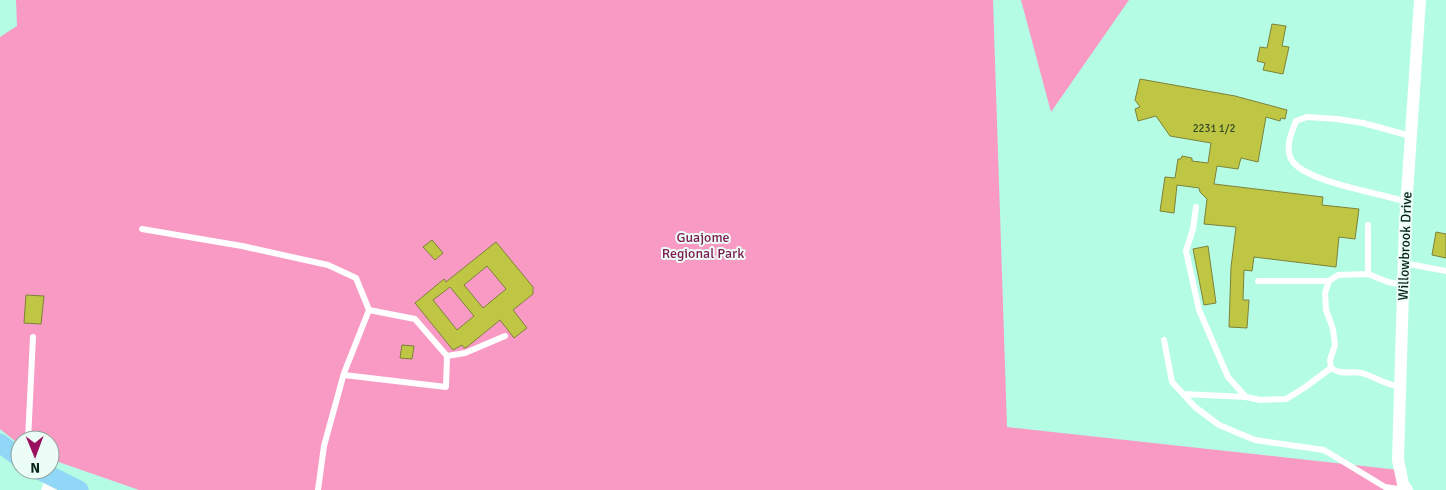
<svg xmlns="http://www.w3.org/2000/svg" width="1446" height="490" viewBox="0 0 1446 490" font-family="Signika,sans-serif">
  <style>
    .green { fill: #f89ac3 }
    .building { fill: #bfc644; stroke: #7d8239; fill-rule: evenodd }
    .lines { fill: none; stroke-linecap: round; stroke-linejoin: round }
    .service { stroke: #fff; stroke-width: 6 }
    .minor { stroke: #fff; stroke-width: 12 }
    .tertiary { stroke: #fff; stroke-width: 15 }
    .primary { stroke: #91d7f8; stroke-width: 19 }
    .labels { text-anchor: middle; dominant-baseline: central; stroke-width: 4; stroke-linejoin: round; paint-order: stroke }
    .number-label { font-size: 11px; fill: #334a24 }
    .park-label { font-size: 14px; fill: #7e1a51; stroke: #ecfcf6 }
    .street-label { font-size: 14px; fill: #04211a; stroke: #ecfcf6 }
  </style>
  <rect width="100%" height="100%" fill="#b5fce5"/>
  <path class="green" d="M 16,0 L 993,0 L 1007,427 L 1399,470 L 1406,490 L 139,490 L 50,459 L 50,440 L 20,440 L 20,445 L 0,429 L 0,37 L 17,26 Z
    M 1021,0 L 1129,0 L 1051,112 Z"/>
  <path class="building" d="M 1272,24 L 1286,26 L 1282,46 L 1289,47 L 1283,74 L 1263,70 L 1265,63 L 1257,61 L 1260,47 L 1267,48 Z
    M 1140,79 L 1235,96 L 1287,110 L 1285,119 L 1281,118 L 1280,121 L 1266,117 L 1258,162 L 1241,158 L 1238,169 L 1217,166 L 1214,184 L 1323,197 L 1322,205 L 1359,209 L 1355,239 L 1339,237 L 1336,267 L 1254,257 L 1252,271 L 1244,270 L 1243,300 L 1249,300 L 1247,328 L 1229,327 L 1231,267 L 1236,227 L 1204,224 L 1207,199 L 1200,192 L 1199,188 L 1177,185 L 1174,213 L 1160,211 L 1165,177 L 1175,178 L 1178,159 L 1181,159 L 1182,156 L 1192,158 L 1192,161 L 1208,163 L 1211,143 L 1170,136 L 1156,116 L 1138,121 L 1135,109 L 1140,107 L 1135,100 Z
    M 1436,232 L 1446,234 L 1446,258 L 1432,255 Z
    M 432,240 L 443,253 L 435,260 L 423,247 Z
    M 496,242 L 533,287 L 533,294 L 513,310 L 527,328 L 514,338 L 500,320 L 467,347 L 464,348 L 462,345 L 453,350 L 415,303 L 444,279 L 446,282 ZM 487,266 L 506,289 L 483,308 L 464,285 ZM 450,287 L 474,316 L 457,330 L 433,300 Z
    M 1208,246 L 1216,303 L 1204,305 L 1193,249 Z
    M 26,295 L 44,296 L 41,324 L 24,323 Z
    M 402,345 L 414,346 L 412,359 L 400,358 Z"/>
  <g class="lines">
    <path class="service" d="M 1407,202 C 1380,193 1310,183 1293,162 C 1284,150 1291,133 1296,121 L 1307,117 L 1337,119 L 1363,123 L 1411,136
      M 1196,207 L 1193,229 L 1186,251 L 1199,310 L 1228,377 L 1246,397 L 1260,400 L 1286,399 L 1304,388 L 1331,368
      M 142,229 L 242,246 L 328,265 L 356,278 L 369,310 L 344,373 L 324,446 L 318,490
      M 1404,263 L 1446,271
      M 1368,274 L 1368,225
      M 1258,281 L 1329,281
      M 1164,340 L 1172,382 L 1195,407 L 1219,425 L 1255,440 L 1324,450 L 1385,487 L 1405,490
      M 447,356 L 465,353 L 505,336
      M 344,375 L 446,387 L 447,356 L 415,319 L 369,310
      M 1400,387 C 1387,385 1375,377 1362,373 C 1352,371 1340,375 1331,368 L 1330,360 L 1335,345 L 1333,329 L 1326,310 L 1325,293 L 1329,281 L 1338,275 L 1368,274 L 1388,282 L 1403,285
      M 1183,394 L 1246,397
      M 28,440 L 33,337"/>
    <path class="minor" d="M 1407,490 L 1403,484 L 1398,460 L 1405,224 L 1420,0"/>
    <path class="tertiary" d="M 49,490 L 53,478"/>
    <path class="primary" d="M 0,443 L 20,458
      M 39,470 L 79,490"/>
  </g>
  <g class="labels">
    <g class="number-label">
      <text x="1214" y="128">2231 1/2</text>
    </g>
    <g class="park-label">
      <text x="703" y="237">Guajome<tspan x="703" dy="16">Regional Park</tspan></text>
    </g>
    <g class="street-label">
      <text transform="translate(1405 246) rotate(-88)">Willowbrook Drive</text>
    </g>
  </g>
  <g transform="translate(35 455) rotate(179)"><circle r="24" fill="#ecfcf6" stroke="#8fa49e"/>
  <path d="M0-4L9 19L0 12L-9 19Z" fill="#9a1061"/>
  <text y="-8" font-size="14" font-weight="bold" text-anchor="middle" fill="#04211a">N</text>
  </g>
</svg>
